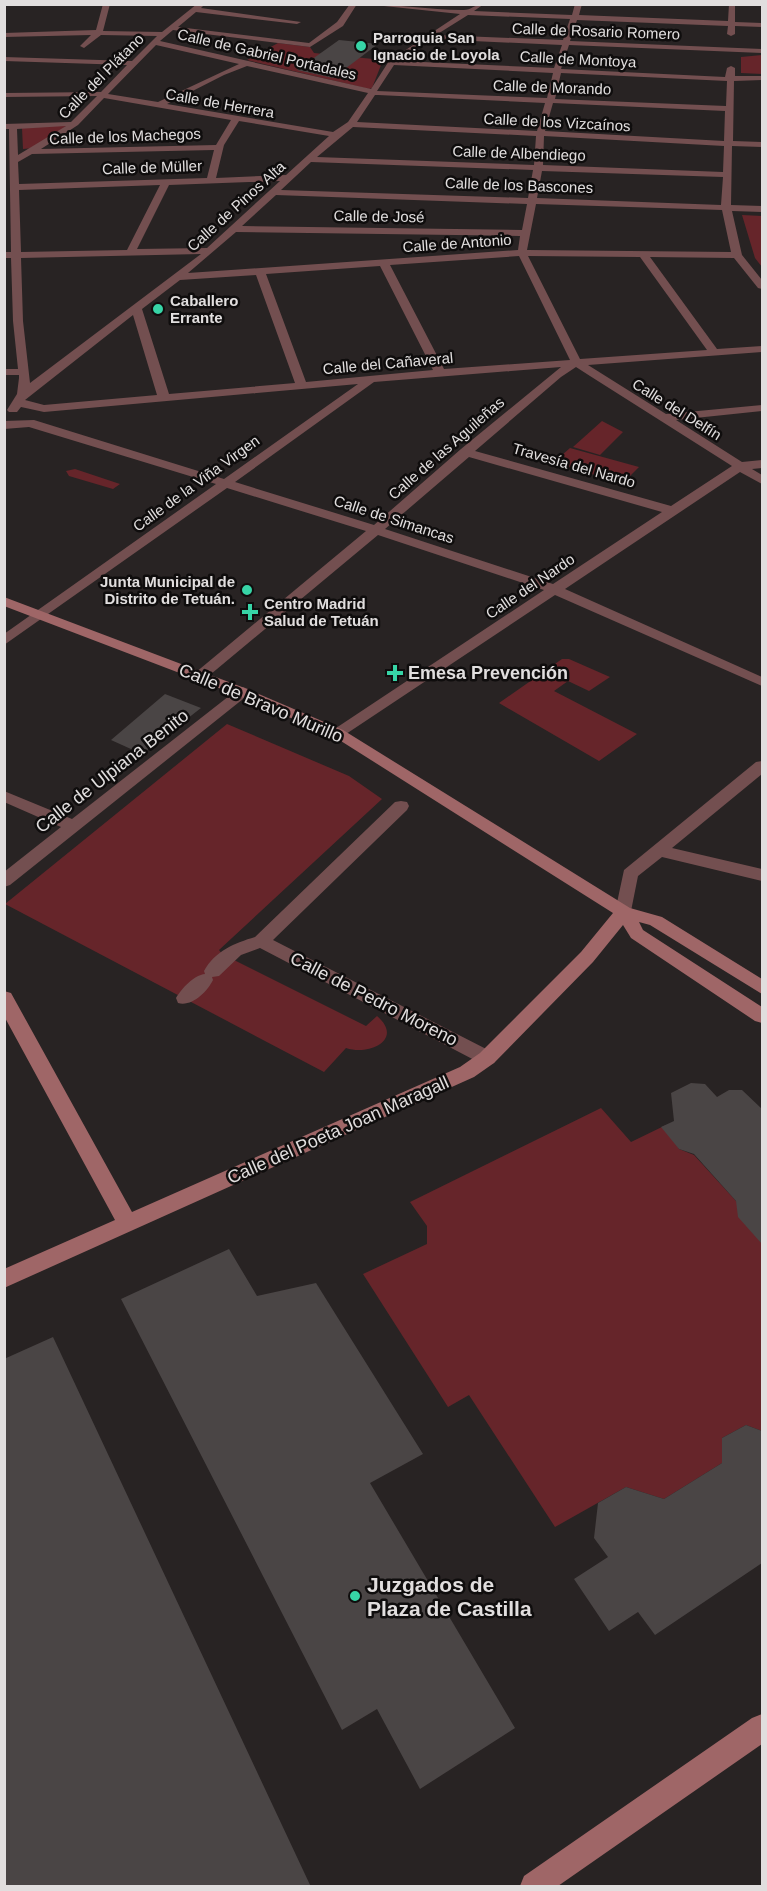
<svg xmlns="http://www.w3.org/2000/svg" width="767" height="1891" viewBox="0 0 767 1891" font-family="Arial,sans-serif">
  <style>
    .green { fill: #66252a }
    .building { fill: #4a4545 }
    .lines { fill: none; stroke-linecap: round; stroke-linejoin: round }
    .street { fill: #734f50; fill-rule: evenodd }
    .secondary { fill: #9f6667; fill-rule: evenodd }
    .poi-dot { fill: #37d4a6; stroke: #0f0d0d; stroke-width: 2 }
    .labels { text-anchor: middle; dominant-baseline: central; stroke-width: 5; stroke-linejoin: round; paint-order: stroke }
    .far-street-label { font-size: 15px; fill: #e1dede; stroke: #0f0d0d }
    .far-poi-label { font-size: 15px; font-weight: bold; fill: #e1dede; stroke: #0f0d0d; text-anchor: start }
    .poi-label { font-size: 18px; font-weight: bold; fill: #e1dede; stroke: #0f0d0d; text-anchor: start }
    .street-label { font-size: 18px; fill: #e1dede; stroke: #0f0d0d }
    .near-poi-label { font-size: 21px; font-weight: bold; fill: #e1dede; stroke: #0f0d0d; text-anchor: start }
  </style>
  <rect width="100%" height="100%" fill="#282323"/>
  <path class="green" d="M 278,43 L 310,47 L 314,53 L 383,60 L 372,88 L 369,89 L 247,60 Z
    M 762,55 L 762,74 L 741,73 L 741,57 Z
    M 68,125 L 34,148 L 23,149 L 22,128 Z
    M 742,215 L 762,216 L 762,267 L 755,258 Z
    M 602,421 L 623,432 L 600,455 L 573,447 Z
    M 570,448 L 639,467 L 623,483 L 553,463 Z
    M 75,469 L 120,484 L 113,489 L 69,476 L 66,471 Z
    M 562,659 L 569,659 L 610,677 L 589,691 L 568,681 L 554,691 L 637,734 L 599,761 L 499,703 Z
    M 227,724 L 349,776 L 382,799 L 219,950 L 222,954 L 366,1026 L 377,1016 C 404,1039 370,1056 346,1048 L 324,1072 L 5,904 Z
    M 601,1108 L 631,1142 L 666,1125 L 679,1149 L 694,1155 L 736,1201 L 753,1233 L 762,1237 L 762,1431 L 746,1425 L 722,1438 L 722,1463 L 664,1499 L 626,1487 L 555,1527 L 469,1395 L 448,1407 L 363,1274 L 427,1244 L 427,1226 L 410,1202 Z"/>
  <path class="building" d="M 339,40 L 378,44 L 333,78 L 297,70 Z
    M 165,694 L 201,708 L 142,754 L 111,740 Z
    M 691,1083 L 705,1084 L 717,1097 L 729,1090 L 742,1090 L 762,1109 L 762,1244 L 738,1217 L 736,1201 L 694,1154 L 679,1149 L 661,1127 L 674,1121 L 671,1093 Z
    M 229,1249 L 257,1296 L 316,1283 L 423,1454 L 370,1483 L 515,1728 L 420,1789 L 377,1709 L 342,1730 L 121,1299 Z
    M 53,1337 L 311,1887 L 4,1887 L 4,1359 Z
    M 746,1425 L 762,1431 L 762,1563 L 655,1635 L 638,1612 L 609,1631 L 574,1579 L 608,1557 L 594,1538 L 598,1503 L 626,1487 L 664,1499 L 722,1463 L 722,1438 Z"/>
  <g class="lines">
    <path class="street" d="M 103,4 L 110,4 L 103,31 L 162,32 L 197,4 L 205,4 L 201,8 L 301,22 L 297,24 L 196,12 L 178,27 L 309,43 L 337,22 L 350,4 L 357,4 L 343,26 L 310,47 L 173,30 L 160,41 L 371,89 L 389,61 L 460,14 L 365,4 C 397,4 429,10 462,10 C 470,11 475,4 484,4 L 474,11 L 572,15 L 575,4 L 582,4 L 579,15 L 728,21 L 729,4 L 735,4 L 735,22 L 762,23 L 762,27 L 735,26 L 735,34 L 731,36 L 727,34 L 728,26 L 577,20 L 570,41 L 762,49 L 762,53 L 569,45 L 561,69 L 725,77 L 727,68 L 731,66 L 735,68 L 735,76 L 762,76 L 762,80 L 734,81 L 733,141 L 762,142 L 762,147 L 732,146 L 731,205 L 762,206 L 762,212 L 732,211 L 742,255 L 762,280 L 762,289 L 758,288 L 734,258 L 650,257 L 717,349 L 762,346 L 762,352 L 588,365 L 666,414 L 762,405 L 762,411 L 676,420 L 742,462 L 762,460 L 762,468 L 752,469 L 762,475 L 762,484 L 740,472 L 565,589 L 762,677 L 762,686 L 555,595 L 343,736 L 333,736 L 330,733 L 333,730 L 544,590 L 378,535 L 205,679 L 195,679 L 193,676 L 195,673 L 366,531 L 227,488 L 4,645 L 4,634 L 216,484 L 29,427 L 4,429 L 4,421 L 34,420 L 224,479 L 358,384 L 44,412 L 21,407 L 17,412 L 9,412 L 7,410 L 17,394 L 19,378 L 19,375 L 4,375 L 4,369 L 18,369 L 13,321 L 11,258 L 4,258 L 4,252 L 11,252 L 9,129 L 4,129 L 4,124 L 71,122 L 97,96 L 4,97 L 4,93 L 101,92 L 127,65 L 4,61 L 4,57 L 132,61 L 157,36 L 101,35 L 84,48 L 80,46 L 91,35 L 4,37 L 4,33 L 96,30 ZM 468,15 L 570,19 L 563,40 L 436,35 ZM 430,39 L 562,45 L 554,68 L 400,61 ZM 156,45 L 239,64 L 158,102 L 108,94 ZM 394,65 L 553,73 L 547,98 L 377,91 ZM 247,66 L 368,93 L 348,122 L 333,132 L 167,104 L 224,75 ZM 561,73 L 727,81 L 726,106 L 555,99 ZM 375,95 L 378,95 L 545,103 L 537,131 L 357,122 ZM 104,98 L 231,120 L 216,145 L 41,149 L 78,125 ZM 553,103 L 725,111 L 724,141 L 545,131 ZM 239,121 L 329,136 L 286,175 L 216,178 L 224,145 ZM 66,126 L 18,155 L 17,129 ZM 353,127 L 536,136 L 534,165 L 317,157 ZM 544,136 L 724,146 L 723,172 L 543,165 ZM 214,150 L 207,178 L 19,184 L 18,162 L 32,154 ZM 311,162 L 533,170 L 528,198 L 281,190 ZM 542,171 L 723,177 L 721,205 L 537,198 ZM 280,181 L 207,248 L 137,249 L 169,185 ZM 160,185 L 127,250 L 21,252 L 19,190 ZM 276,195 L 527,204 L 522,230 L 242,226 ZM 536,204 L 722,210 L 731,252 L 527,250 ZM 236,232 L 520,236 L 518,250 L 188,273 ZM 201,254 L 30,383 L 23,321 L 21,258 ZM 519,256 L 570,360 L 444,369 L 390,265 ZM 528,256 L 640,257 L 707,350 L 580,359 ZM 380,266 L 433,370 L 306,382 L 266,274 ZM 256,275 L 295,383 L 169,394 L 142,309 L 180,280 ZM 133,315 L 157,395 L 44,405 L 25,400 ZM 561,367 L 461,449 L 374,525 L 235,482 L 374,382 ZM 576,367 L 590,376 L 732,466 L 671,506 L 475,451 L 561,377 ZM 469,457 L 662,512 L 553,584 L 385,529 Z
      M 243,687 L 248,689 L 251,692 L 248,695 L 10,885 L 4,887 L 4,872 L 61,827 L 4,802 L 4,791 L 72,819 L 238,689 Z
      M 762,761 L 762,774 L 672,848 L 762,869 L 762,881 L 662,857 L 638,876 L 630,916 L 618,916 L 615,912 L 624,870 L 756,762 Z
      M 401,801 L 407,802 L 409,806 L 407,810 L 273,940 L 494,1053 L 497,1058 L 494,1063 L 487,1065 L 480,1063 L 260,948 L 241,955 L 219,976 L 212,977 L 213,980 C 207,992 192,1007 178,1003 L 176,998 C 182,988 194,975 205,974 L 204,971 C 215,951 235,943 255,937 L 395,802 Z"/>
    <path class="secondary" d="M 4,597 L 242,687 L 343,730 L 630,908 L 662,917 L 762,979 L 762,994 L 650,925 L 639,922 L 643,930 L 762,1007 L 762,1023 L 755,1021 L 631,938 L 623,925 L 593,962 L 494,1063 L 474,1077 L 4,1288 L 4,1269 L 115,1220 L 4,1016 L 4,991 L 11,993 L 132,1212 L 460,1067 L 480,1053 L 581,952 L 613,913 L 333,736 L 232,693 L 4,606 Z
      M 762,1714 L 762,1744 L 558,1886 L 520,1886 L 524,1876 L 752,1718 Z"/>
  </g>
  <g class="poi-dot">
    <circle cx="361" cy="46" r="6"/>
    <circle cx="158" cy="309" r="6"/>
    <circle cx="247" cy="590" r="6"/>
    <path d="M247 603h6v6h6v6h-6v6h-6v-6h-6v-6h6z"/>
    <path d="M392 664h6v6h6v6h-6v6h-6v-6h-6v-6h6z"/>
    <circle cx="355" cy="1596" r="6"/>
  </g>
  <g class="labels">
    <g class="far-street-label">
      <text transform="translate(596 31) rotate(2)">Calle de Rosario Romero</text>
      <text transform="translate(267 54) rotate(13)">Calle de Gabriel Portadales</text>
      <text transform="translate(578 59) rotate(3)">Calle de Montoya</text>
      <text transform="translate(101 76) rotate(-45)">Calle del Plátano</text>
      <text transform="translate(552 87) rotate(2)">Calle de Morando</text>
      <text transform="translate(220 103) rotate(10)">Calle de Herrera</text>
      <text transform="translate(557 122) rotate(3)">Calle de los Vizcaínos</text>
      <text transform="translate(125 136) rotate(-2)">Calle de los Machegos</text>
      <text transform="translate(519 153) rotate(2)">Calle de Albendiego</text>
      <text transform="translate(152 167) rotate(-2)">Calle de Müller</text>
      <text transform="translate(519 185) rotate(2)">Calle de los Bascones</text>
      <text transform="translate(236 206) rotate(-42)">Calle de Pinos Alta</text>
      <text transform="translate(379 216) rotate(1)">Calle de José</text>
      <text transform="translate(457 243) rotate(-4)">Calle de Antonio</text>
      <text transform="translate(388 363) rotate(-5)">Calle del Cañaveral</text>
      <text transform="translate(677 409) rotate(32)">Calle del Delfín</text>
      <text transform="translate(446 448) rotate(-41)">Calle de las Aguileñas</text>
      <text transform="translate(574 465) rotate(16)">Travesía del Nardo</text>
      <text transform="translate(196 483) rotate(-36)">Calle de la Viña Virgen</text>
      <text transform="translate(394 519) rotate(18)">Calle de Simancas</text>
      <text transform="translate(530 586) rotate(-34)">Calle del Nardo</text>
    </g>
    <g class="far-poi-label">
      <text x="373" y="37">Parroquia San<tspan x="373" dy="17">Ignacio de Loyola</tspan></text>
      <text x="170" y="300">Caballero<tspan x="170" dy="17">Errante</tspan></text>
      <text x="235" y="581" text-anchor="end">Junta Municipal de<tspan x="235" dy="17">Distrito de Tetuán.</tspan></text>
      <text x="264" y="603">Centro Madrid<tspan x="264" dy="17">Salud de Tetuán</tspan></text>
    </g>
    <g class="poi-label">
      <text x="408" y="673">Emesa Prevención</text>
    </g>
    <g class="street-label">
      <text transform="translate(261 703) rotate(23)">Calle de Bravo Murillo</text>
      <text transform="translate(112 771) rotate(-38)">Calle de Ulpiana Benito</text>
      <text transform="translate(374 999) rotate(27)">Calle de Pedro Moreno</text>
      <text transform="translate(338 1130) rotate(-24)">Calle del Poeta Joan Maragall</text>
    </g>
    <g class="near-poi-label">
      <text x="367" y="1584">Juzgados de<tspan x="367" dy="24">Plaza de Castilla</tspan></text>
    </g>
  </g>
  <rect width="767" height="1891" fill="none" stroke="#e1dede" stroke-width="12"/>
</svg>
